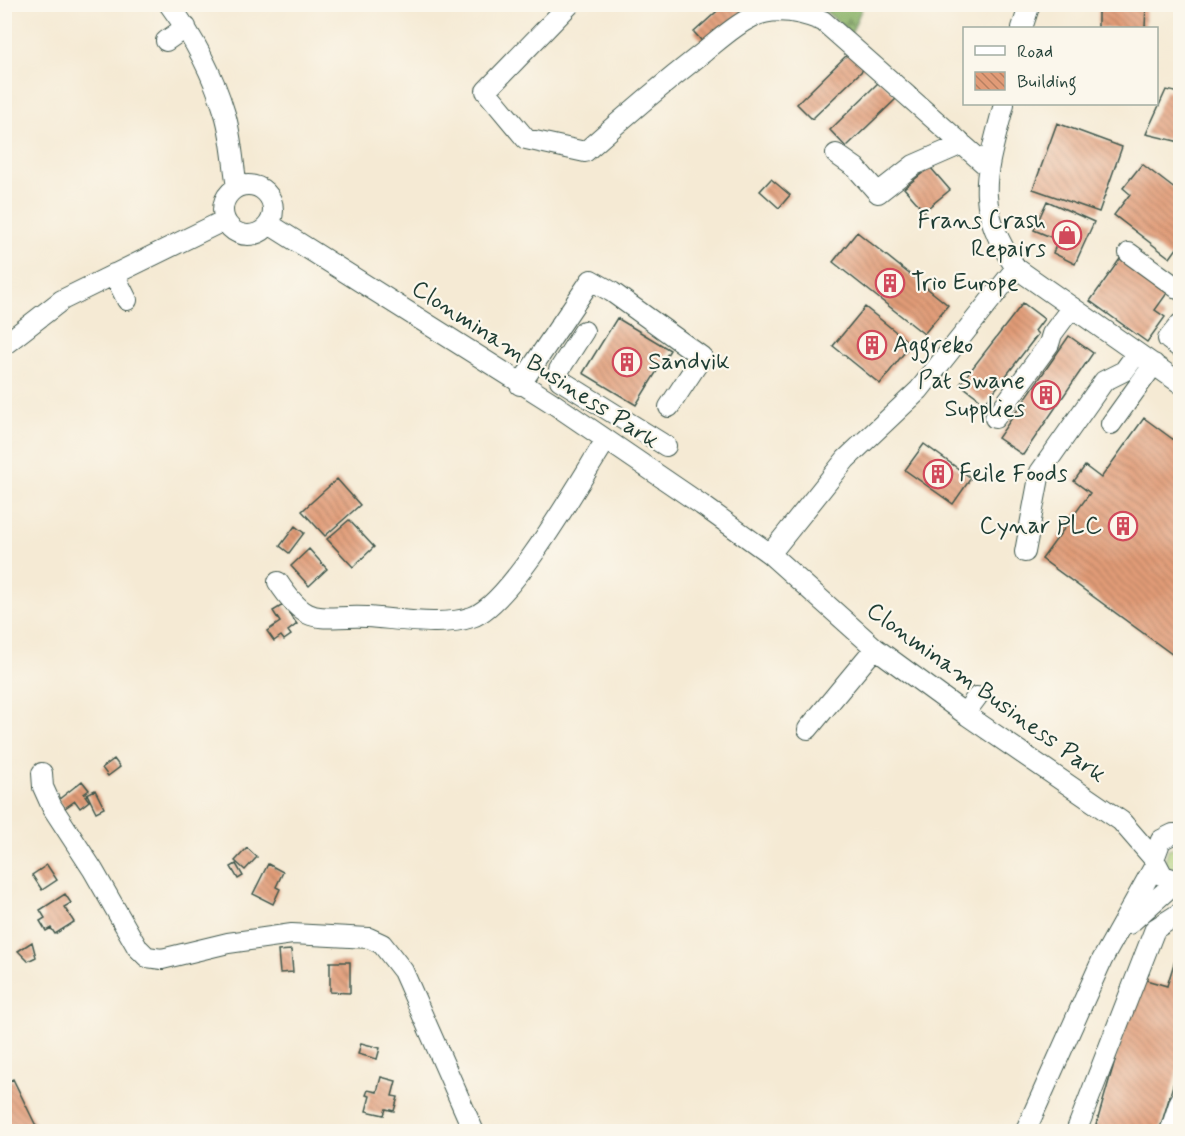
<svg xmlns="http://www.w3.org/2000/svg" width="1185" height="1136" viewBox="0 0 1185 1136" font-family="Mynerve,sans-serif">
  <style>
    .grass { fill: url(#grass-tufts); stroke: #668656; stroke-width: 1.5 }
    .forest { fill: url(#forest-firs); stroke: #54784e; stroke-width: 1.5 }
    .building { fill: url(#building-back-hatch) }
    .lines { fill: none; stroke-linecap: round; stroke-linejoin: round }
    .minor-casing { stroke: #3f574c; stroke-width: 22 }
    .minor { stroke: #fff; stroke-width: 20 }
    .labels { text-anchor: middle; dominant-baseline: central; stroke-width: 4.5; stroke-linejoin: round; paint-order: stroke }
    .poi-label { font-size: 24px; fill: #1f3d34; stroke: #fbf7ec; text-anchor: start }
    .street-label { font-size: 24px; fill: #1f3d34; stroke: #fbf7ec }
  </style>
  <defs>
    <pattern id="grass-tufts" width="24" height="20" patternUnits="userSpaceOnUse" patternTransform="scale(1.5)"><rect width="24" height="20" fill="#aecf77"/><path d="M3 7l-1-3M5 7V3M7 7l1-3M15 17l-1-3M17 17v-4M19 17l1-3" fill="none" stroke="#8da962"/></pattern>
    <pattern id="forest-firs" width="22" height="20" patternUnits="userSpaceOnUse" patternTransform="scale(1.5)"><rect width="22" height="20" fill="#8ab268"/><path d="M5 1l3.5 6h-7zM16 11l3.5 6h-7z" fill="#709256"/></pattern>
    <pattern id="building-back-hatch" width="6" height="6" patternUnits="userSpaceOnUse" patternTransform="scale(1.5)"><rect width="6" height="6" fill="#e19b77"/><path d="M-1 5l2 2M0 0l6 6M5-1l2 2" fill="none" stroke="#b68062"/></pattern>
  </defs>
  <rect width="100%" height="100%" fill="#fbf7ec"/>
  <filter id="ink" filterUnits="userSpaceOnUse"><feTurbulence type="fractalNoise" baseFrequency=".0167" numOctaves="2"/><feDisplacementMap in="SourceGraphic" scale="12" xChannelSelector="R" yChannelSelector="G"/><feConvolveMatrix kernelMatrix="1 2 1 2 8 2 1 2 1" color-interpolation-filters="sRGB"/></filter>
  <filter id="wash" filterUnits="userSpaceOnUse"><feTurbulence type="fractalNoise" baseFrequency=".008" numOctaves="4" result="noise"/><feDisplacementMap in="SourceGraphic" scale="24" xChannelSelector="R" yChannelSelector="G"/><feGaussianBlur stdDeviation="1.35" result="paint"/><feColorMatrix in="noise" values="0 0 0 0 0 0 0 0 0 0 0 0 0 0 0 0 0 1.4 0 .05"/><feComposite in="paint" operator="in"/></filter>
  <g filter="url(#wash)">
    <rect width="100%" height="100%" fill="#f5ead4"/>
    <path class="grass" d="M 1180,846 L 1180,872 L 1171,870 L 1165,861 L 1168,850 Z"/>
    <path class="forest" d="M 819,5 L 863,5 L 851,34 Z"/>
    <g id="blocks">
      <path class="building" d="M 725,4 L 739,4 L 745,12 L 706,46 L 694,32 Z
        M 1098,4 L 1146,4 L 1145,28 L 1098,28 Z
        M 851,51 L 866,67 L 812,119 L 797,104 Z
        M 880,81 L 897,98 L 846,147 L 830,130 Z
        M 1166,90 L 1180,93 L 1180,142 L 1146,134 Z
        M 1057,123 L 1122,147 L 1099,212 L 1033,189 Z
        M 1142,164 L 1180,193 L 1180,244 L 1170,258 L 1114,215 L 1130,194 L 1123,188 Z
        M 930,167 L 950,190 L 924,211 L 904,188 Z
        M 771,179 L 790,195 L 779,208 L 760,191 Z
        M 1047,201 L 1094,222 L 1075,264 L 1053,253 L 1058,240 L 1034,230 Z
        M 857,232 L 948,305 L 924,334 L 833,262 Z
        M 1122,256 L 1170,289 L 1155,310 L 1165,317 L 1147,342 L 1090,301 Z
        M 1023,303 L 1044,319 L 1035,331 L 1038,334 L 985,403 L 960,384 Z
        M 865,307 L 911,344 L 880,384 L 833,346 Z
        M 617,318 L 670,350 L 636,405 L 583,373 Z
        M 1069,336 L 1093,353 L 1023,455 L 998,438 Z
        M 1144,418 L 1178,443 L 1180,440 L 1180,660 L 1042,559 L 1090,493 L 1074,481 L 1085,466 L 1101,478 Z
        M 924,444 L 971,478 L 953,504 L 905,470 Z
        M 337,479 L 360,505 L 325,536 L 302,511 Z
        M 349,520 L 374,547 L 353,567 L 327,539 Z
        M 295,526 L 304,533 L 289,553 L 280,546 Z
        M 309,549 L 327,569 L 309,586 L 291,566 Z
        M 283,605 L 297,624 L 288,631 L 291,635 L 284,640 L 281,636 L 274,641 L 267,631 L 280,622 L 273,611 Z
        M 114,759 L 120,767 L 108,776 L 102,768 Z
        M 82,781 L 89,790 L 84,794 L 89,801 L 80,808 L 75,801 L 65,808 L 58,800 Z
        M 95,790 L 104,808 L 96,812 L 87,794 Z
        M 247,848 L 257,857 L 245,870 L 235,861 Z
        M 236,864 L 243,876 L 238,879 L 231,867 Z
        M 268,864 L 283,872 L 276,887 L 280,889 L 273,904 L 253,894 Z
        M 47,865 L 57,880 L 42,890 L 32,875 Z
        M 65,894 L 71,903 L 64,907 L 74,922 L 55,934 L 51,928 L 46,931 L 40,921 L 45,918 L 40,910 Z
        M 32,942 L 36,957 L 28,961 L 18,951 Z
        M 1180,944 L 1180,1062 L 1159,1132 L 1094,1132 L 1139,978 L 1167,986 Z
        M 291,950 L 293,972 L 280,973 L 278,951 Z
        M 330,962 L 350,962 L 350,993 L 330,992 Z
        M 361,1043 L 380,1048 L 377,1059 L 358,1054 Z
        M 381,1077 L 396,1081 L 392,1096 L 398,1097 L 394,1111 L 386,1109 L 384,1115 L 366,1111 L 370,1096 L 366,1095 L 368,1090 L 377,1092 Z
        M 13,1079 L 39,1132 L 4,1132 L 4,1084 Z"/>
    </g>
  </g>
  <g filter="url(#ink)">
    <use href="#blocks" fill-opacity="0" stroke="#3f574c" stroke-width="1.5"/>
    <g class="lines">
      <g class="minor-casing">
        <path id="minor" d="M 169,4 C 194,38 213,74 225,114 C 232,137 233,163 237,187
          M 570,4 L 486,91 L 526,139 L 585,152 C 624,117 663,84 704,52 C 719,40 735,25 752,17 C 775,6 801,12 823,21 L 988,167
          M 1022,28 L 1030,4
          M 166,41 L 186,27
          M 1004,104 C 986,175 972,203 1016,268 L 1180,383
          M 836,154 L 856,168 L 878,193 L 914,165 L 962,144
          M223 210a25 25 0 1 1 50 0a25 25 0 1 1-50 0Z
          M 269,224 L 551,402 L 702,505 L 770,554 L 875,648 L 968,716 L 1121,821 L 1154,859
          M 1129,253 L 1180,290
          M 114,274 L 127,300
          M 1180,324 L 1168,339 L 1180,348
          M 584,331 L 559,370 L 560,380 L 666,446
          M 4,345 L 62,300 L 225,220
          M 520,385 L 591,280 L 612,292 L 702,357 L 669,407
          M 995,418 L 1049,344 L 1052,334 L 1072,307
          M 1111,424 L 1154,364
          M 1025,552 L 1040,472 L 1104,381 L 1124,371 L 1137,353
          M 770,554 L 846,459 L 919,390 L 1016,268
          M 278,582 C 309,629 317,615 367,617 C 398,619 444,627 472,617 C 511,604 581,479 606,440
          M 965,713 L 977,697
          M 808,729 L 875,648
          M 42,773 L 43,787 L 52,807 L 93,870 L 137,947 L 147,957 L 162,959 L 228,943 L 292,934 L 369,938 L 382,944 L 403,971 L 474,1132
          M 1180,834 L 1173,834 L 1161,840 L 1154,859 L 1163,876 L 1180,881
          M 1129,924 L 1177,881
          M 1025,1132 L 1102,960 L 1155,865
          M 1076,1132 L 1155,929 L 1180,913
          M 1170,1132 L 1180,1101"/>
      </g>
      <use href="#minor" class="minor"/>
    </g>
  </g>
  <defs>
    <g id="shop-ring" transform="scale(1.5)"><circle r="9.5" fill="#fbf7ec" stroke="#d1495b" stroke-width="1.5"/><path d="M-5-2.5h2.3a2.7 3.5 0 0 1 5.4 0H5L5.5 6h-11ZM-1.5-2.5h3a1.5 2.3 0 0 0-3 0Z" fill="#d1495b"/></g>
    <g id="building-ring" transform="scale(1.5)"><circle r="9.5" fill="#fbf7ec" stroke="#d1495b" stroke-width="1.5"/><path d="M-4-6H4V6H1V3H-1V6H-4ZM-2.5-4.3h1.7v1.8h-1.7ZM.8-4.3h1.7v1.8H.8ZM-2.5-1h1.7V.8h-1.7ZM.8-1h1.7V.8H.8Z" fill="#d1495b"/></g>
  </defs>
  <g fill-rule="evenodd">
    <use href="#shop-ring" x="1067" y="235"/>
    <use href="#building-ring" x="890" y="283"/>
    <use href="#building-ring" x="872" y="345"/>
    <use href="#building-ring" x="627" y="362"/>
    <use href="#building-ring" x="1046" y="395"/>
    <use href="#building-ring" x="938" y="474"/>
    <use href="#building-ring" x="1123" y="526"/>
  </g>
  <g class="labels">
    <g class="poi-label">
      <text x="1046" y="221" text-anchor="end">Frans Crash<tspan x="1046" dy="28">Repairs</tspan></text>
      <text x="911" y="283">Trio Europe</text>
      <text x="893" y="345">Aggreko</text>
      <text x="648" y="362">Sandvik</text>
      <text x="1025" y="381" text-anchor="end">Pat Swane<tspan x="1025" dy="28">Supplies</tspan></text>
      <text x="959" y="474">Feile Foods</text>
      <text x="1102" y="526" text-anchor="end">Cynar PLC</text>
    </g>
    <g class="street-label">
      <text transform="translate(535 365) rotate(33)">Clonminam Business Park</text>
      <text transform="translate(986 693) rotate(36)">Clonminam Business Park</text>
    </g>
  </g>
  <rect width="1185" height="1136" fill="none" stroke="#fbf7ec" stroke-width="24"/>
  <rect x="963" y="27" width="195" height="78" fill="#fbf7ec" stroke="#a3ada2" stroke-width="1.5"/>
  <rect x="975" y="46" width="30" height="9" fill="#ffffff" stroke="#a3ada2" stroke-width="1.5"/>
  <text x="1017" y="57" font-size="18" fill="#1f3d34">Road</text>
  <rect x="975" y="72" width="30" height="18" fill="url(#building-back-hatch)" stroke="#a3ada2" stroke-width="1.5"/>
  <text x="1017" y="87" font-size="18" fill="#1f3d34">Building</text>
</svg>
